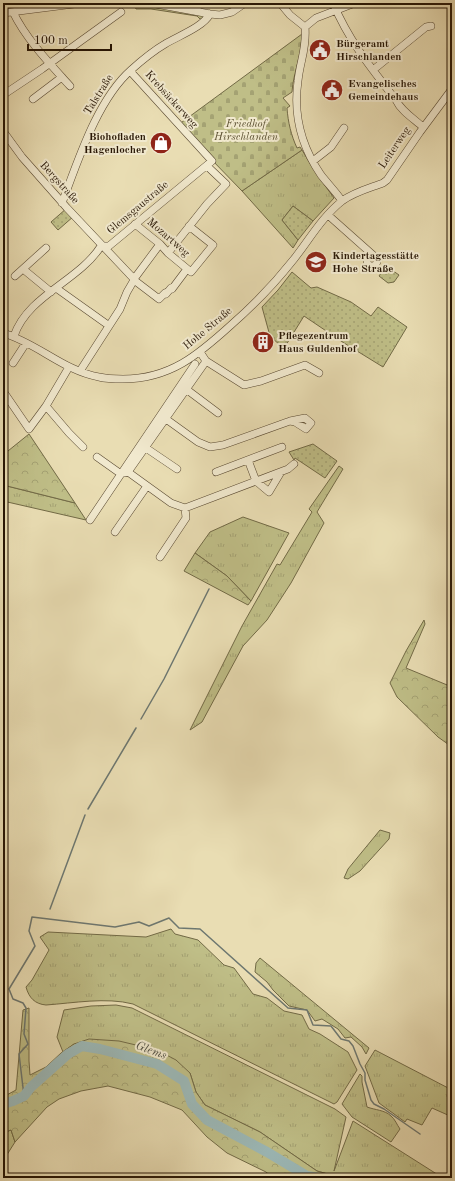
<svg xmlns="http://www.w3.org/2000/svg" width="455" height="1181" viewBox="0 0 455 1181" font-family="'Old Standard TT',serif">
  <style>
    .grass { fill: url(#grass-tufts); stroke: #726a46 }
    .forest { fill: url(#forest-crowns); stroke: #726a46 }
    .cemetery { fill: url(#cemetery-stones); stroke: #726a46 }
    .park { fill: url(#park-dots); stroke: #726a46 }
    .lines { fill: none; stroke-linecap: round; stroke-linejoin: round }
    .stream { stroke: #6d7770; stroke-width: 1.5 }
    .river { stroke: #9cb9b8; stroke-width: 10 }
    .minor-casing { stroke: #574730; stroke-width: 8 }
    .minor { stroke: #f1e9ce; stroke-width: 7 }
    .labels { text-anchor: middle; dominant-baseline: central; stroke-width: 4; stroke-linejoin: round; paint-order: stroke }
    .poi-label { font-size: 11px; font-weight: bold; fill: #261504; stroke: #f1e9ce; text-anchor: start }
    .street-label { font-size: 11px; fill: #261504; stroke: #f1e9ce }
    .park-label { font-size: 11px; font-style: italic; fill: #5c5032; stroke: #f1e9ce }
    .water-label { font-size: 12px; font-style: italic; fill: #4f4e43; stroke: #f1e9ce }
  </style>
  <defs>
    <pattern id="grass-tufts" width="24" height="20" patternUnits="userSpaceOnUse"><rect width="24" height="20" fill="#bfbe87"/><path d="M3 7l-1-3M5 7V3M7 7l1-3M15 17l-1-3M17 17v-4M19 17l1-3" fill="none" stroke="#a4a273"/></pattern>
    <pattern id="forest-crowns" width="20" height="18" patternUnits="userSpaceOnUse"><rect width="20" height="18" fill="#bfbe87"/><path d="M2 6a3 3 0 1 1 6 0M12 15a3 3 0 1 1 6 0" fill="none" stroke="#a4a273"/></pattern>
    <pattern id="cemetery-stones" width="16" height="16" patternUnits="userSpaceOnUse"><rect width="16" height="16" fill="#bfbe87"/><path d="M2 7V4a2 2 0 0 1 4 0v3zM10 15v-3a2 2 0 0 1 4 0v3z" fill="#a4a273"/></pattern>
    <pattern id="park-dots" width="8" height="8" patternUnits="userSpaceOnUse"><rect width="8" height="8" fill="#bfbe87"/><path d="M2 2h.1M6 6h.1" fill="none" stroke="#a4a273" stroke-width="1.8" stroke-linecap="round"/></pattern>
  </defs>
  <rect width="100%" height="100%" fill="#e9ddb3"/>
  <filter id="stains"><feTurbulence type="fractalNoise" baseFrequency=".005" numOctaves="4"/><feColorMatrix values="0 0 0 0 .2 0 0 0 0 .09 0 0 0 0 .02 0 0 0 .5 -.17"/></filter>
  <radialGradient id="worn" r=".72"><stop offset=".6" stop-color="#630" stop-opacity="0"/><stop offset="1" stop-color="#630" stop-opacity=".3"/></radialGradient>
  <path class="grass" d="M 128,4 L 152,6 L 204,15 L 204,19 L 200,19 L 197,16 L 151,9 L 136,9 L 135,7 L 121,5 Z
    M 302,150 L 316,173 L 334,198 L 313,221 L 293,206 L 282,220 L 298,240 L 293,248 L 242,191 Z
    M 339,466 L 343,469 L 317,512 L 324,523 L 291,583 L 267,620 L 243,646 L 202,722 L 190,730 L 242,626 L 277,564 L 280,565 L 312,512 L 309,509 Z
    M 3,485 L 75,503 L 86,520 L 3,501 Z
    M 243,517 L 289,533 L 251,601 L 227,576 L 195,553 L 210,532 Z
    M 380,830 L 390,833 L 389,839 L 360,871 L 348,879 L 344,878 L 348,869 Z
    M 171,929 L 175,934 L 198,940 L 224,965 L 234,968 L 253,994 L 267,998 L 284,1011 L 302,1015 L 309,1029 L 320,1034 L 348,1052 L 357,1070 L 337,1102 L 334,1104 L 133,1004 C 106,997 74,1003 46,1005 C 35,1004 29,998 26,987 L 32,980 L 49,950 L 40,937 L 48,932 L 146,937 Z
    M 260,958 L 369,1048 L 366,1054 L 362,1047 L 351,1037 L 345,1038 L 338,1029 L 322,1019 L 315,1021 L 307,1010 L 289,1006 L 273,990 L 267,982 L 255,972 L 256,963 Z
    M 116,1005 L 132,1008 L 335,1109 L 346,1117 L 334,1171 L 353,1121 L 443,1178 L 342,1178 L 317,1171 L 260,1132 L 205,1105 L 196,1092 L 190,1073 L 74,1044 L 63,1052 L 57,1037 L 64,1010 L 91,1006 Z
    M 375,1050 L 452,1090 L 452,1112 L 450,1116 L 432,1108 L 422,1125 L 407,1119 L 405,1122 L 379,1103 L 365,1066 Z
    M 360,1074 L 362,1076 L 362,1082 L 367,1107 C 375,1110 385,1110 391,1116 C 395,1119 397,1125 400,1129 L 391,1142 L 352,1117 L 342,1104 Z
    M 11,1130 L 15,1142 L 3,1161 L 3,1133 Z"/>
  <path class="forest" d="M 29,434 L 75,503 L 3,485 L 3,455 Z
    M 195,553 L 227,576 L 251,601 L 248,605 L 184,571 Z
    M 424,620 L 425,624 L 406,668 L 452,687 L 452,747 L 438,737 L 397,697 L 390,683 L 406,651 Z
    M 29,1008 L 29,1061 L 30,1075 L 46,1067 L 61,1053 L 74,1044 L 89,1039 L 119,1041 L 157,1050 L 176,1060 L 190,1073 L 196,1092 L 205,1105 L 260,1132 L 317,1171 L 342,1178 L 273,1178 L 266,1172 L 227,1153 L 207,1137 L 182,1110 L 150,1097 L 108,1086 L 81,1091 L 59,1099 L 47,1107 L 15,1142 L 11,1130 L 3,1133 L 3,1097 L 16,1090 L 23,1010 Z"/>
  <path class="cemetery" d="M 302,34 C 303,54 293,72 292,92 L 283,98 L 290,106 L 287,108 C 288,122 291,135 297,148 L 300,147 L 302,150 L 242,191 L 178,125 Z"/>
  <path class="park" d="M 293,206 L 313,221 L 298,240 L 282,220 Z
    M 67,208 L 74,216 L 58,230 L 51,222 Z
    M 386,266 L 399,275 L 394,282 L 388,283 L 379,276 Z
    M 292,272 L 311,288 L 317,287 L 351,302 L 371,316 L 378,307 L 407,327 L 383,367 L 344,343 L 304,316 L 286,345 L 282,347 L 270,336 L 262,307 L 278,290 Z
    M 313,444 L 337,461 L 325,478 L 295,458 L 294,460 L 289,452 Z"/>
  <g class="lines">
    <path class="stream" d="M 141,719 L 164,679 L 209,589
      M 88,809 L 136,728
      M 50,909 L 85,815
      M 24,1096 L 19,1054 L 28,1044 L 24,1034 L 26,1008 L 23,1003 L 13,999 L 9,989 L 35,946 L 29,931 L 32,917 L 115,927 L 139,922 L 149,926 L 169,918 L 179,928 L 200,929 L 288,1008 L 307,1010 L 313,1025 L 331,1026 L 341,1039 L 349,1041 L 353,1046 L 360,1064 L 365,1073 L 365,1080 L 371,1100 L 374,1104 L 384,1109 L 420,1134"/>
    <path class="river" d="M 3,1104 L 13,1101 L 24,1096 L 31,1087 L 68,1054 L 82,1046 L 100,1049 L 157,1064 L 184,1081 L 192,1104 L 207,1120 L 267,1152 L 307,1176 L 319,1178"/>
    <g class="minor-casing">
      <path id="minor" d="M 142,3 L 156,4 L 210,14 L 220,15 L 232,12 L 245,3
        M 195,3 L 198,11
        M 280,3 L 290,15 L 305,27 C 307,48 300,61 298,81 C 293,116 301,146 321,175 C 328,184 336,192 342,201
        M 333,3 C 349,41 371,68 396,100 C 401,111 414,119 423,127
        M 13,12 C 26,39 50,64 70,86
        M 3,13 L 82,3
        M 305,27 L 316,18 L 355,3
        M 373,70 L 426,27 L 431,26
        M 3,95 L 42,69 L 121,12
        M 33,99 L 62,77
        M 3,131 L 22,157 L 67,208 L 134,279 L 134,280 L 159,299 L 165,293 L 166,294 L 171,288 L 172,289 L 187,269
        M 313,161 L 331,147 L 344,128
        M 62,203 C 78,161 97,100 131,70 C 141,61 153,51 165,44 C 178,36 203,27 210,14
        M 328,215 L 373,255
        M 135,224 L 160,244 L 168,253 L 191,272 L 213,245 L 189,226
        M 101,246 L 109,246 L 212,161 L 130,71
        M 168,253 L 207,204 L 226,184 L 207,166
        M367 261a5 5 0 1 1 10 0a5 5 0 1 1-10 0Z
        M 23,269 L 51,292
        M 15,276 L 46,248
        M 134,279 L 160,244
        M 56,288 L 108,325
        M 3,333 C 37,343 64,371 99,377 C 107,379 115,379 123,379 C 170,379 198,355 231,325 C 254,305 275,283 294,259 C 309,240 322,217 342,201 C 354,192 370,188 383,183 L 387,180 L 420,132 L 452,89
        M 14,336 C 28,295 79,281 101,246
        M 206,361 L 244,385 L 261,381 L 305,365 L 319,373
        M 13,363 L 26,343
        M 80,371 L 120,309 L 127,292 L 134,280
        M 186,389 L 218,413
        M 3,391 L 29,429 L 46,406 L 69,367
        M 46,406 L 69,433 L 83,447
        M 166,419 L 198,442 L 210,447 L 223,445 L 290,421 L 295,422 L 306,429 L 311,423 L 305,418 L 290,421
        M 146,448 L 177,469
        M 97,457 L 121,474
        M 248,460 L 256,481 L 269,492 L 281,472
        M 128,472 L 171,503 L 185,508 L 288,469 L 294,464
        M 216,472 L 282,447
        M 124,473 L 128,472 L 204,364 L 206,361 L 200,352
        M 90,520 L 195,364
        M 115,532 L 147,486
        M 160,557 L 186,518 L 185,508"/>
    </g>
    <use href="#minor" class="minor"/>
  </g>
  <defs>
    <g id="civic-disc" transform="scale(1.15)"><circle r="9.5" fill="#8f2418" stroke="#f1e9ce"/><path d="M-.6-6.5H3V-4.5H.6V-3L4-1V1h2V6H-6V1h2V-1L-.6-3ZM-1.2 2.5V6h2.4V2.5Z" fill="#fff"/></g>
    <g id="shop-disc" transform="scale(1.15)"><circle r="9.5" fill="#8f2418" stroke="#f1e9ce"/><path d="M-5-2.5h2.3a2.7 3.5 0 0 1 5.4 0H5L5.5 6h-11ZM-1.5-2.5h3a1.5 2.3 0 0 0-3 0Z" fill="#fff"/></g>
    <g id="school-disc" transform="scale(1.15)"><circle r="9.5" fill="#8f2418" stroke="#f1e9ce"/><path d="M0-5L7-2L0 1L-7-2ZM-4 1L0 2.5L4 1V4Q0 6-4 4Z" fill="#fff"/></g>
    <g id="building-disc" transform="scale(1.15)"><circle r="9.5" fill="#8f2418" stroke="#f1e9ce"/><path d="M-4-6H4V6H1V3H-1V6H-4ZM-2.5-4.3h1.7v1.8h-1.7ZM.8-4.3h1.7v1.8H.8ZM-2.5-1h1.7V.8h-1.7ZM.8-1h1.7V.8H.8Z" fill="#fff"/></g>
  </defs>
  <g fill-rule="evenodd">
    <use href="#civic-disc" x="320" y="50"/>
    <use href="#civic-disc" x="332" y="90"/>
    <use href="#shop-disc" x="161" y="143"/>
    <use href="#school-disc" x="316" y="262"/>
    <use href="#building-disc" x="263" y="342"/>
  </g>
  <g class="labels">
    <g class="poi-label">
      <text x="336" y="44">Bürgeramt<tspan x="336" dy="13">Hirschlanden</tspan></text>
      <text x="348" y="84">Evangelisches<tspan x="348" dy="13">Gemeindehaus</tspan></text>
      <text x="146" y="137" text-anchor="end">Biohofladen<tspan x="146" dy="13">Hagenlocher</tspan></text>
      <text x="332" y="256">Kindertagesstätte<tspan x="332" dy="13">Hohe Straße</tspan></text>
      <text x="278" y="336">Pflegezentrum<tspan x="278" dy="13">Haus Guldenhof</tspan></text>
    </g>
    <g class="street-label">
      <text transform="translate(99 95) rotate(-58)">Talstraße</text>
      <text transform="translate(171 100) rotate(48)">Krebsäckerweg</text>
      <text transform="translate(395 148) rotate(-56)">Leiterweg</text>
      <text transform="translate(59 183) rotate(48)">Bergstraße</text>
      <text transform="translate(138 208) rotate(-40)">Glemsgaustraße</text>
      <text transform="translate(168 238) rotate(41)">Mozartweg</text>
      <text transform="translate(208 329) rotate(-40)">Hohe Straße</text>
    </g>
    <g class="park-label">
      <text x="246" y="124">Friedhof<tspan x="246" dy="13">Hirschlanden</tspan></text>
    </g>
    <g class="water-label">
      <text transform="translate(151 1051) rotate(20)">Glems</text>
    </g>
  </g>
  <rect width="455" height="1181" fill="none" stroke="#e9ddb3" stroke-width="16"/>
  <rect x="4" y="4" width="447" height="1173" fill="none" stroke="#261504" stroke-width="2"/>
  <rect x="8" y="8" width="439" height="1165" fill="none" stroke="#261504"/>
  <path d="M28 44v6h83v-6" fill="none" stroke="#261504" stroke-width="2"/>
  <text x="34" y="44" font-size="12" fill="#261504" stroke="#f1e9ce" stroke-width="3" paint-order="stroke">100 m</text>
  <rect width="100%" height="100%" filter="url(#stains)"/>
  <rect width="100%" height="100%" fill="url(#worn)"/>
</svg>
